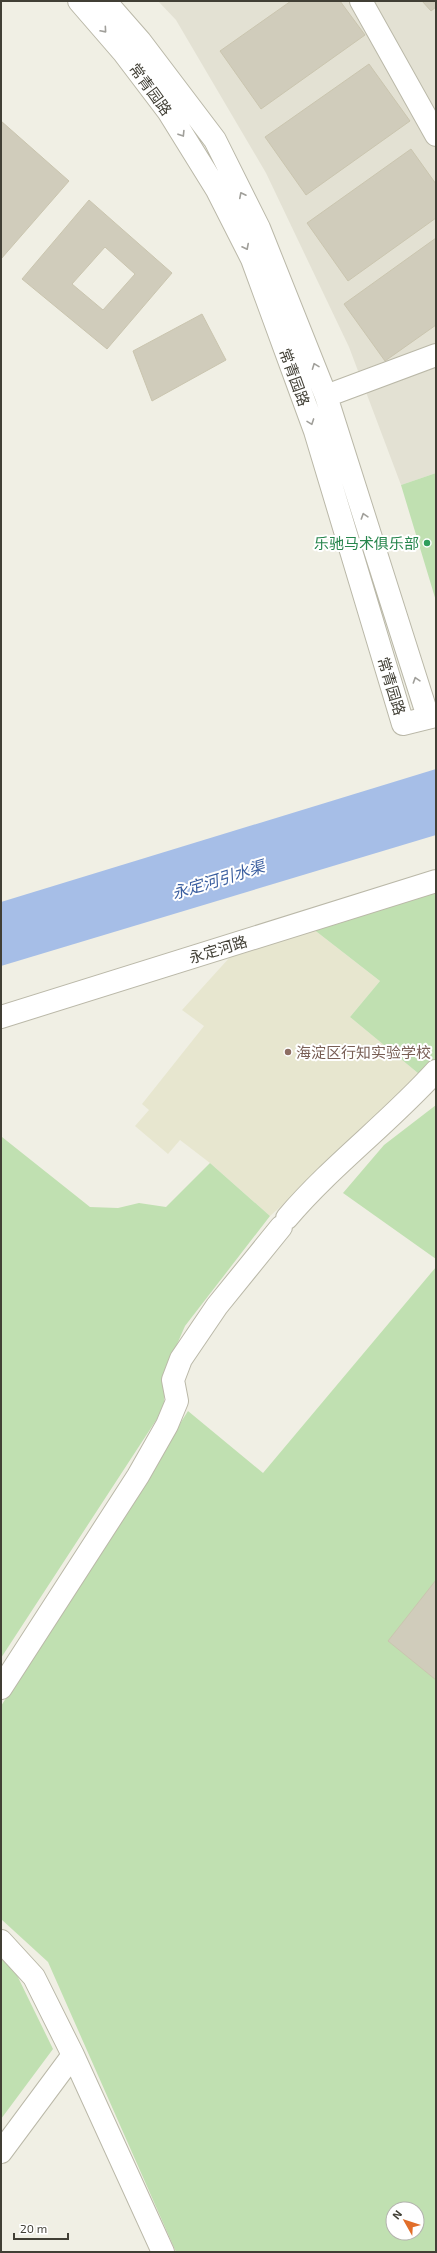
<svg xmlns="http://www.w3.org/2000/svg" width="437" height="2253" viewBox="0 0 437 2253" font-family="'Exo 2','Noto Sans SC',sans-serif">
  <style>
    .residential { fill: #e3e1d3 }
    .education { fill: #e7e6cf }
    .green { fill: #c0e0b1; fill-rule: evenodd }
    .water { fill: #a6bee7 }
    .building { fill: #d0ccbb; stroke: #cac5af; fill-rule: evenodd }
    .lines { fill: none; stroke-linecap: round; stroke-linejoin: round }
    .minor-casing { stroke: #bab8a8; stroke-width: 24 }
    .minor { stroke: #fff; stroke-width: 22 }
    .oneway { stroke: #a09f9a }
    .leisure-dot { fill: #2e9e5b; stroke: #fff; stroke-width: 1.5 }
    .education-dot { fill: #8d6e63; stroke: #fff; stroke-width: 1.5 }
    .labels { text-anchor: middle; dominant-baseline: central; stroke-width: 4; stroke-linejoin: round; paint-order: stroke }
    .street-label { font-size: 15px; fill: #413f35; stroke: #fff }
    .leisure-label { font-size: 15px; fill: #27864d; stroke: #fff; text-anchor: end }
    .education-label { font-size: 15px; fill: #785e54; stroke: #fff; text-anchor: start }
    .water-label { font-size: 16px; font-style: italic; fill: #3b5fa0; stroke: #fff }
  </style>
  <rect width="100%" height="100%" fill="#f0efe4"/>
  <path class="residential" d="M 158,1 L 436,1 L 436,473 L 401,485 L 349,347 L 266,173 L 176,20 Z"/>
  <path class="education" d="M 308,925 L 380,981 L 350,1017 L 425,1079 L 270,1216 L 210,1163 L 180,1140 L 168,1154 L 135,1126 L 149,1110 L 142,1104 L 204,1026 L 182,1010 L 240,946 Z"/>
  <path class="green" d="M 436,473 L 436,601 L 401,485 Z
    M 436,888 L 436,1088 L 350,1017 L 380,981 L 308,925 Z
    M 436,1105 L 436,1259 L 343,1193 L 384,1145 Z
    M 2,1137 L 90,1207 L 118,1208 L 139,1203 L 166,1207 L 210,1163 L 270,1216 L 185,1326 L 164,1374 L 164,1408 L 1,1658 Z
    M 436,1267 L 436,2249 L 434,2252 L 176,2252 L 48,1962 L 1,1919 L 1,1706 L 188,1411 L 263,1473 ZM 393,2209 L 417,2209 L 417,2233 L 393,2233 Z
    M 1,1957 L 12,1965 L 53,2049 L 1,2119 Z"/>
  <path class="water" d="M 436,769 L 436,835 L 1,966 L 1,902 Z"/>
  <path class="building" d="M 291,1 L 340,1 L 365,35 L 261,109 L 220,51 Z
    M 422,1 L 436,1 L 436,7 L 431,11 Z
    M 369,64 L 410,121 L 306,195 L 265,137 Z
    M 1,121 L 69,181 L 1,259 Z
    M 411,149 L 436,184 L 436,218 L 348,281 L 307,223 Z
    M 89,200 L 172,273 L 107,349 L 22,279 ZM 105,247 L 135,274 L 103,310 L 72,284 Z
    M 436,238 L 436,325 L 385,361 L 344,304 Z
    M 202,314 L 226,360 L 152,401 L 133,351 Z
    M 436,1580 L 436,1680 L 388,1641 Z"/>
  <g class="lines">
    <g class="minor-casing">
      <path id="minor" d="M 79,1 L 124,53 L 168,111 L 217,190 L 252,259 L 315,431 L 403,724 L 436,716
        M 105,1 L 140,41 L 215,140 L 259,228 L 326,396 L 428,717
        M 361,1 L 436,135
        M 326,396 L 436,355
        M 1,1017 L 436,881
        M 287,1218 C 332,1165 389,1123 436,1071
        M 1,1688 L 138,1476 L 167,1425 L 177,1401 L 173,1380 L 181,1359 L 217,1306 L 281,1227
        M 1,1941 L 34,1977 L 73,2055 L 163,2252
        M 1,2152 L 73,2055"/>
    </g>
    <use href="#minor" class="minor"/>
  </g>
  <defs><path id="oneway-chevron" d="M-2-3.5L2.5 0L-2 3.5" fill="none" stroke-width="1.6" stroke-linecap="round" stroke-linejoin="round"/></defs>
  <g class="oneway">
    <use href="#oneway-chevron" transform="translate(104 30) rotate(49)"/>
    <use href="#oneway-chevron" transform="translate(182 134) rotate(58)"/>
    <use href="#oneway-chevron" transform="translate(242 195) rotate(-117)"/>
    <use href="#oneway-chevron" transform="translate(246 247) rotate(63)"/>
    <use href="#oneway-chevron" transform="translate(315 366) rotate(-111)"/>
    <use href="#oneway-chevron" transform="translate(311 422) rotate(70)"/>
    <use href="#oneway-chevron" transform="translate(364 516) rotate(-108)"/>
    <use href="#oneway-chevron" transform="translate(416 680) rotate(-108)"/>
  </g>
  <circle class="leisure-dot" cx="427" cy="543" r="4"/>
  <circle class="education-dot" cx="288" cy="1052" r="4"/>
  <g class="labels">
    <g class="street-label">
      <text transform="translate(151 89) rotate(54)">常青园路</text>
      <text transform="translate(295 377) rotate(70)">常青园路</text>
      <text transform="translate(392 686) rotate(73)">常青园路</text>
      <text transform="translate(218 949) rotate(-17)">永定河路</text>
    </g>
    <g class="leisure-label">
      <text x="419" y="543">乐驰马术俱乐部</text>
    </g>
    <g class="education-label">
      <text x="296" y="1052">海淀区行知实验学校</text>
    </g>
    <g class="water-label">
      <text transform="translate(218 879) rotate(-17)">永定河引水渠</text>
    </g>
  </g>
  <rect width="437" height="2253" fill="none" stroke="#413f35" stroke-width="4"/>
  <g transform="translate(405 2221) rotate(309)"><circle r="19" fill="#ffffff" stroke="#b3b2ae"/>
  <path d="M0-3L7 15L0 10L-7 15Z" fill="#e16e2a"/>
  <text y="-6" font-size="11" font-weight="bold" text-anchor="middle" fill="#413f35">N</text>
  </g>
  <path d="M14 2233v6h54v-6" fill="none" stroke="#413f35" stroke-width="2"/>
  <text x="20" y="2233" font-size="12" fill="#413f35" stroke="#ffffff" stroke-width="3" paint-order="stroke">20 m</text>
</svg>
